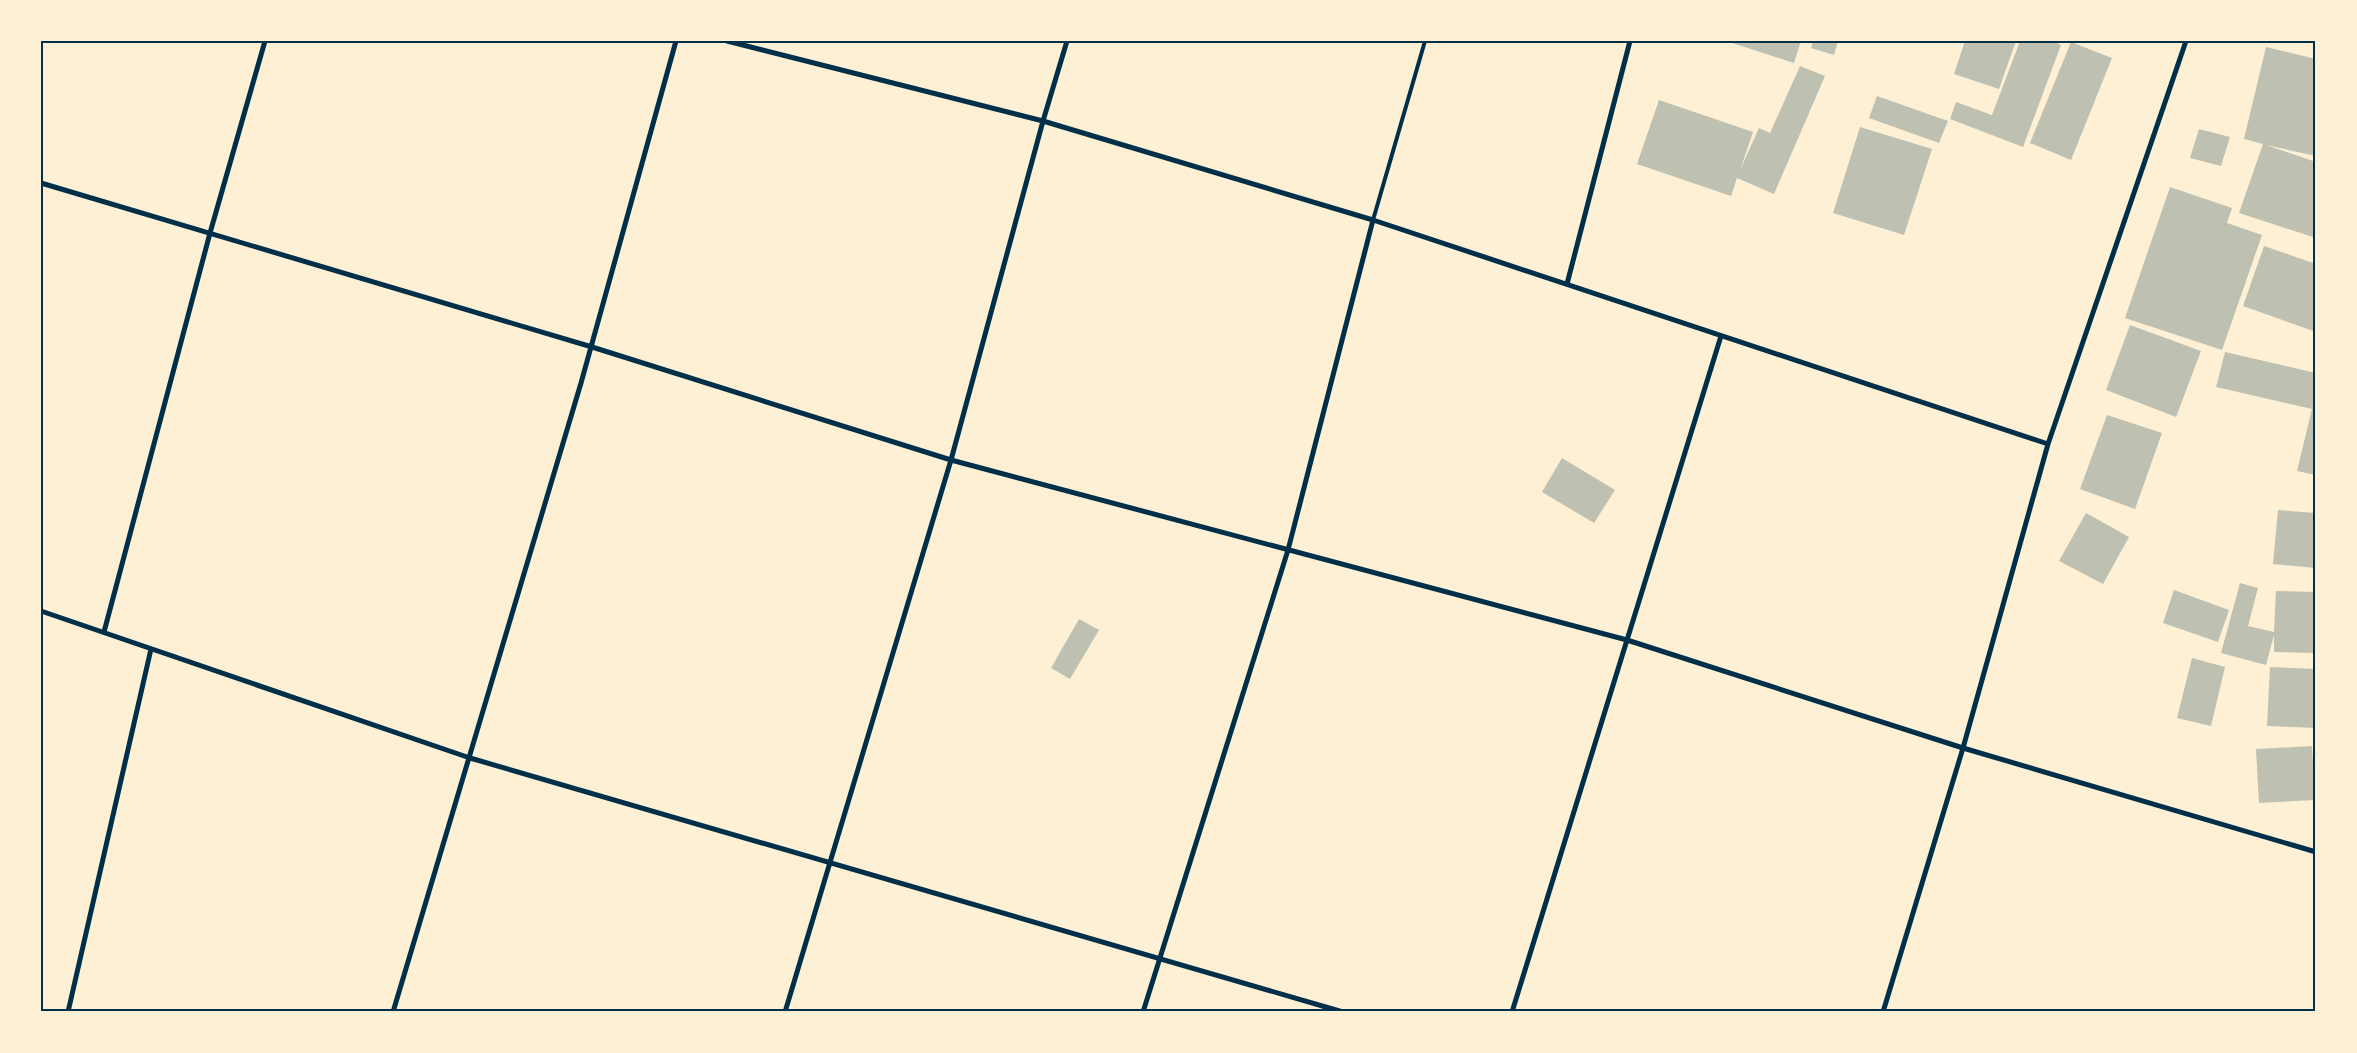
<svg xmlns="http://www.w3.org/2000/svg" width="2357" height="1053" viewBox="0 0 2357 1053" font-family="Spectral,serif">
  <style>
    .building { fill: #bec0b2 }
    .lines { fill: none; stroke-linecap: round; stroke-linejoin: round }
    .service { stroke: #003049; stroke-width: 4 }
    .minor { stroke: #003049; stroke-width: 5 }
    .neatline { fill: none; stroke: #003049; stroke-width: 2 }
  </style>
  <rect width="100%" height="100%" fill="#fdf0d5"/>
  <path class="building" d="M 1726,41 L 1801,41 L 1794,63 Z
    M 1813,41 L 1838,41 L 1834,55 L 1811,48 Z
    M 1965,41 L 2016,41 L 1999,89 L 1954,74 Z
    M 2020,41 L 2053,41 L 2061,45 L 2023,147 L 1950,119 L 1956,102 L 1992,115 Z
    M 2071,42 L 2112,58 L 2071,160 L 2030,143 Z
    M 2266,47 L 2316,59 L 2316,156 L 2266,145 L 2316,162 L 2316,238 L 2239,213 L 2263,144 L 2244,139 Z
    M 1800,66 L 1825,76 L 1774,194 L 1737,178 L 1731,196 L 1637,164 L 1659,100 L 1753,132 L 1740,170 L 1759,128 L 1770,133 Z
    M 1877,96 L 1948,121 L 1939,143 L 1869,118 Z
    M 1860,127 L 1932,149 L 1904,235 L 1833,213 Z
    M 2199,129 L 2230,137 L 2221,166 L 2190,158 Z
    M 2170,187 L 2232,208 L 2227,223 L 2262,235 L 2222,350 L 2125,318 Z
    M 2264,246 L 2316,264 L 2316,332 L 2243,306 Z
    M 2130,325 L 2201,351 L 2176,417 L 2106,390 Z
    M 2225,352 L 2316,373 L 2316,475 L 2297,471 L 2312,409 L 2216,387 Z
    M 2107,415 L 2162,433 L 2135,509 L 2080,489 Z
    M 1562,458 L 1615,490 L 1594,523 L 1542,492 Z
    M 2278,510 L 2316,513 L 2316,568 L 2273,564 Z
    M 2086,513 L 2129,537 L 2103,584 L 2059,561 Z
    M 2240,583 L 2258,588 L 2248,626 L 2274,632 L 2276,591 L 2316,592 L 2316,653 L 2274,652 L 2274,635 L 2266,665 L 2221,653 Z
    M 2174,590 L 2229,610 L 2218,642 L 2163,623 Z
    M 1079,619 L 1099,630 L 1070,679 L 1051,668 Z
    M 2192,658 L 2225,667 L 2211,726 L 2177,718 Z
    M 2270,667 L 2316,669 L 2316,728 L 2267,726 Z
    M 2312,746 L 2315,800 L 2259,803 L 2256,749 Z"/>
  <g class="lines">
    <path class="service" d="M 1373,220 L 1425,41"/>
    <path class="minor" d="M 727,41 L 1043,121 L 1373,220 L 2048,444
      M 41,183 L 592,347 L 951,460 L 1627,640 L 1963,748 L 2316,852
      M 1567,284 L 1630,41
      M 41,611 L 470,758 L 1343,1012
      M 104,632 L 210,233 L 265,41
      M 68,1012 L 151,649
      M 393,1012 L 581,383 L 676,41
      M 785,1012 L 951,460 L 1043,121 L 1067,41
      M 1143,1012 L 1288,550 L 1373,220
      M 1512,1012 L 1721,336
      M 1883,1012 L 1963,748 L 2048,444 L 2186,41"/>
  </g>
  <rect width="2357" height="1053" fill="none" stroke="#fdf0d5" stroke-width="85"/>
  <rect x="42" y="42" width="2272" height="968" class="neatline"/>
</svg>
